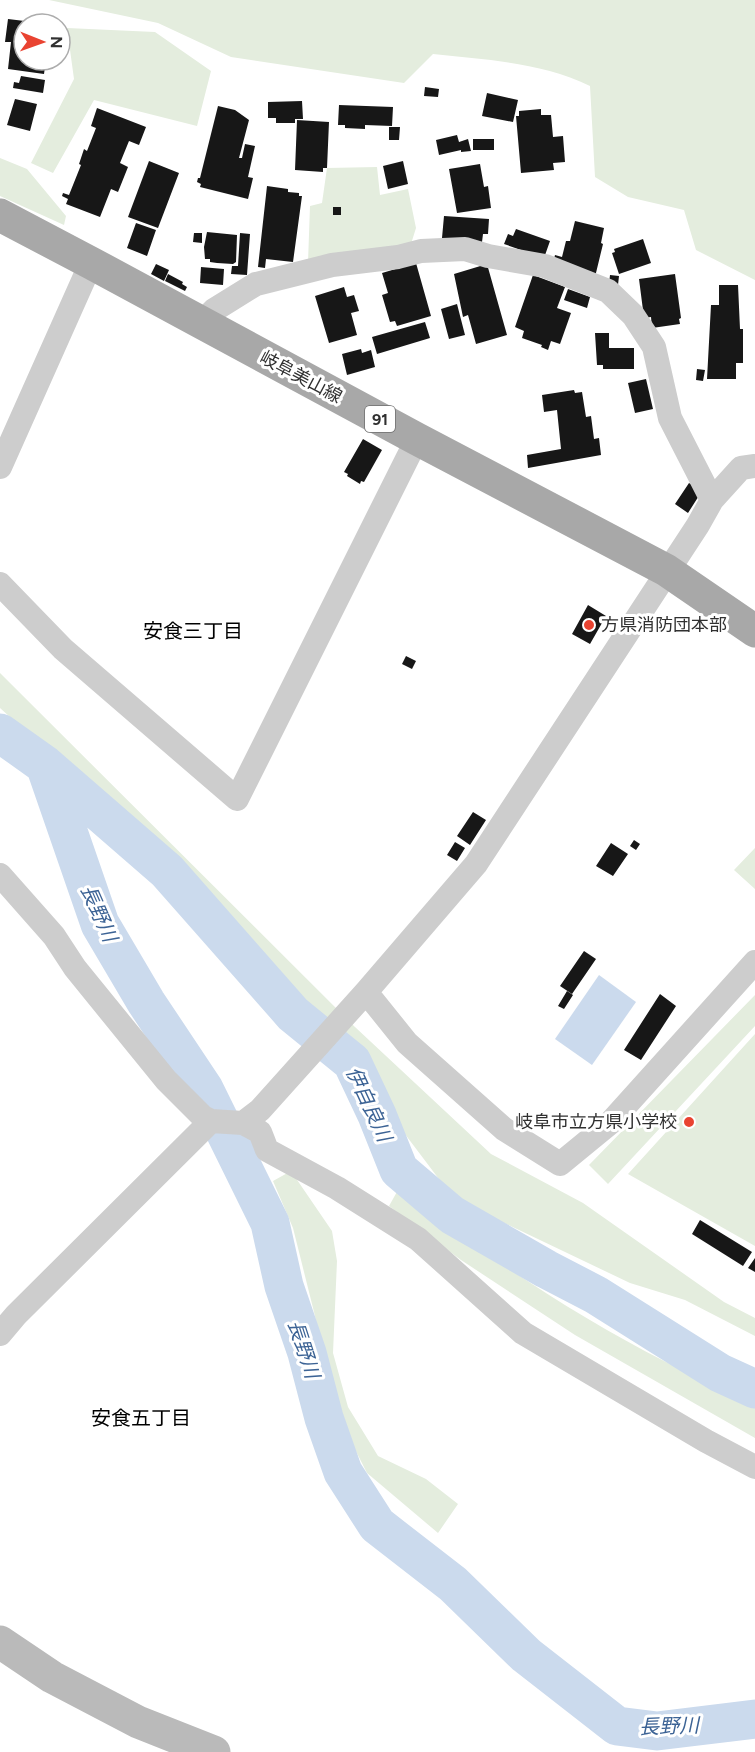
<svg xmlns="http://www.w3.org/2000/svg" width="755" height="1752" viewBox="0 0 755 1752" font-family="Figtree,'Noto Sans JP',sans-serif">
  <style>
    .green { fill: #e4edde }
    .water { fill: #cbdaed }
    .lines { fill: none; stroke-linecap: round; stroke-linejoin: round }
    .river { stroke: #cbdaed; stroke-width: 39 }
    .building { fill: #171717 }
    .street { stroke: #cdcdcd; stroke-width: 24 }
    .secondary { stroke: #bababa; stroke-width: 33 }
    .primary { stroke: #a8a8a8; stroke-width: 33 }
    .poi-dot { fill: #e94331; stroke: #fff; stroke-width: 2 }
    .labels { text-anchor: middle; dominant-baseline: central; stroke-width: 6; stroke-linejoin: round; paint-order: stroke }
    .shield { fill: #fff; stroke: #6e6e6e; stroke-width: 1.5 }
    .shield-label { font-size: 16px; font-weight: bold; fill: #303030 }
    .street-label { font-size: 18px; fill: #303030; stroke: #fff }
    .poi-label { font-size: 18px; fill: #303030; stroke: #fff; text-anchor: start }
    .neighbourhood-label { font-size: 20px; fill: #000; stroke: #fff }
    .water-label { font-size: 20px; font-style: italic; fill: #3c6395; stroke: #fff }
  </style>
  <rect width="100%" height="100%" fill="#fff"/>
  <path class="green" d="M 49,0 L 755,0 L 755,280 L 696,250 L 684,210 L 628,197 L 595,177 L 590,86 C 541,62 487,60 433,54 L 404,83 L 231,57 L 158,23 Z
    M 67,28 L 155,32 L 211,71 L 197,126 L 94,100 L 53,173 L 31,163 L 74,79 Z
    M 0,158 L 27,169 L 66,216 L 64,225 L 0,196 Z
    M 377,167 L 380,195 L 408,189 L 416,228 L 411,244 L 308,263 L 310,206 L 322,203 L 327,168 Z
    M 0,673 L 355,1027 L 491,1154 L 583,1203 L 724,1302 L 755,1318 L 755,1336 L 685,1300 L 630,1283 L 454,1199 L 383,1105 L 370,1075 L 122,818 L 0,708 Z
    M 755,848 L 755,889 L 734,870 Z
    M 755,995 L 755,1026 L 608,1184 L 589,1165 Z
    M 755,1034 L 755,1246 L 628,1174 Z
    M 291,1171 L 332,1231 L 337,1261 L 333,1353 L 348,1407 L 378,1456 L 426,1479 L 458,1504 L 438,1533 L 367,1473 L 326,1392 L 315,1316 L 293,1228 L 273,1181 Z
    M 398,1190 C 484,1254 570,1313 666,1362 C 694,1376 726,1386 755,1398 L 755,1438 L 575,1335 L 461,1260 L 389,1206 Z"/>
  <path class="water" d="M 599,975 L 636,1002 L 592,1065 L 555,1039 Z"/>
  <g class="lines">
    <path class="river" d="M 0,733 L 45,765 L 167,871 L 293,1014 L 352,1062 L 377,1115 L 399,1170 L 452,1215 L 546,1269 L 596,1295 L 720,1373 L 755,1389
      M 45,765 L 100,924 L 146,1002 L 204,1089 L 270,1223 L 284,1286 L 307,1353 L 324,1418 L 343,1472 L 377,1525 L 453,1584 L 526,1655 L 617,1726 L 657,1731 L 755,1719"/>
  </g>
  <path class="building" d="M 8,19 L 41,23 L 24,24 L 24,60 L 46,60 L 44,74 L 8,69 L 11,42 L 5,42 Z
    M 21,76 L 45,80 L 43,93 L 13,88 L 14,82 L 19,83 Z
    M 425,87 L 439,89 L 438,97 L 424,96 Z
    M 487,93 L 518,100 L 513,122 L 482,116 Z
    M 15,99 L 37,104 L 30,131 L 7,125 Z
    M 302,101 L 303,119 L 295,119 L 295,123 L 276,123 L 276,118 L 268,118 L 268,102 Z
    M 339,105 L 393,107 L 392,126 L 365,125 L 365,129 L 345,128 L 345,125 L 338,125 Z
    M 218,106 L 235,110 L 249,120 L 239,158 L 242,158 L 245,144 L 255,146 L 248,177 L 253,178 L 248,199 L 200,187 L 201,184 L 197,182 L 198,178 L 200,178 Z
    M 97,108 L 146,127 L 139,145 L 129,141 L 120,163 L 128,167 L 118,192 L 111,189 L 100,217 L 66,204 L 68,199 L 62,196 L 63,193 L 69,195 L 81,165 L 79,164 L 84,149 L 87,151 L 96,128 L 91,126 Z
    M 541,109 L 541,115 L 551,115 L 553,137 L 563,136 L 565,162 L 553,163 L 554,170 L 521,173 L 516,116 L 519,116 L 519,111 Z
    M 297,120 L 329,122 L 327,168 L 323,168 L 323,172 L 295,170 Z
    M 389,127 L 400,127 L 399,140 L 389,140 Z
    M 457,135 L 459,142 L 468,139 L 471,151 L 461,152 L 461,150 L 439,155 L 436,140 Z
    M 473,139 L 494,139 L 494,150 L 473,150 Z
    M 149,161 L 179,173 L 158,228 L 128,217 Z
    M 403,161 L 408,184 L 388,189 L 383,166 Z
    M 480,164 L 484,187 L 488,186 L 491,208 L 457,213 L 449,169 Z
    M 267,186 L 288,189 L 288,192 L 299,193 L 299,196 L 302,196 L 293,262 L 266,259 L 265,268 L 258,267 Z
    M 333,207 L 341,207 L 341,215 L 333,215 Z
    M 444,216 L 489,219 L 488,234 L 483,234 L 482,242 L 442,238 Z
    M 575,221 L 604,228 L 601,243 L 603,244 L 595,277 L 553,263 L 555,255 L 562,257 L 566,241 L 570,241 Z
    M 136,223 L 156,230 L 147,256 L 127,248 Z
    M 516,229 L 550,241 L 544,258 L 504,244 L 508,234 L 513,236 Z
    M 207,232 L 237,235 L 236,262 L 233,264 L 217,263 L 210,262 L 210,259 L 205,259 L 204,247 Z
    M 194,233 L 202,233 L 202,243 L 193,242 Z
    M 240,233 L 250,234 L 247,275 L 231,274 L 232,266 L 238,266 Z
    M 643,239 L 651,263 L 619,274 L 612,253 L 615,252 L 614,249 Z
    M 416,263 L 431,316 L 397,326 L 395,321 L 390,322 L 382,295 L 388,293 L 382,273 Z
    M 156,264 L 169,270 L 164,281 L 151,274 Z
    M 487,264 L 507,335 L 476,344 L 468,315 L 463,317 L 454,274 Z
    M 201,267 L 224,269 L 223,285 L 200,283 Z
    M 168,274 L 183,282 L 182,284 L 187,287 L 185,291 L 165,281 Z
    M 675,274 L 681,318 L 679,319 L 680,324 L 652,328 L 651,317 L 644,318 L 639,279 Z
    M 533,275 L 565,287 L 557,308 L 571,313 L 560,344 L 551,341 L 548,350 L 541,347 L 542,345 L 522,338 L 524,331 L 515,327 Z
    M 610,275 L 619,276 L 618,285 L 609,284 Z
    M 719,285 L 738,285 L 740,329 L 743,329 L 743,363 L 736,363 L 736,379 L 707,379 L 711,305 L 719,305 Z
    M 344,287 L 347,297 L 354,295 L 359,311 L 351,313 L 357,335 L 329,343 L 315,296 Z
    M 568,289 L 590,297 L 587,308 L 564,300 Z
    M 457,304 L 465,335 L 449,339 L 441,309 Z
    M 425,322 L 430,338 L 377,354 L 372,337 Z
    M 595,333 L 609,333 L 609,348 L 634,348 L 634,369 L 603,369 L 603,365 L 597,365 Z
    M 361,349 L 362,353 L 371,350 L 375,367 L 347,375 L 342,354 Z
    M 697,369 L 705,370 L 703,381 L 696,380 Z
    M 646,379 L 653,409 L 635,413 L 628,383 Z
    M 574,390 L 575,393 L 582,392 L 586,417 L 591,416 L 594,439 L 599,438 L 601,455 L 528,468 L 527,455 L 561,449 L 557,410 L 544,412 L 542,395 Z
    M 363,439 L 382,450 L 364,482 L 361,481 L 360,484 L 347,476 L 348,474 L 344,472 Z
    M 689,483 L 702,491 L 688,513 L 675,504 Z
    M 588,605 L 606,616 L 590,644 L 572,634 Z
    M 406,656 L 416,661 L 412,669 L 402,664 Z
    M 473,812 L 486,820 L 470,845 L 457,836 Z
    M 634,840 L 640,844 L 636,850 L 630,846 Z
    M 455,842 L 465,848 L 457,861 L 447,855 Z
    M 611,843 L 628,854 L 613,876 L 596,866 Z
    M 584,951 L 596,959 L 572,994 L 560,986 Z
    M 567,991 L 573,995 L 564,1009 L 558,1006 Z
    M 660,994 L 676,1006 L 641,1060 L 624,1050 Z
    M 700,1220 L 752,1252 L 743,1266 L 692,1234 Z
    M 755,1258 L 755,1272 L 748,1268 Z"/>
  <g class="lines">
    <path class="street" d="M 201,323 L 214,310 L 256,284 L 332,265 L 398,257 L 421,251 L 465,249 L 488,256 L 545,266 L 608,291 L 633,315 L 654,347 L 670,418 L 712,500
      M 0,467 L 91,263
      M 0,584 L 63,649 L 237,799 L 417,439
      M 0,875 L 54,936 L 75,968 L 166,1080 L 203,1117 L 211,1121 L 243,1123 L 260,1132 L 267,1150 L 337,1188 L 418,1239 L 523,1333 L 706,1441 L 755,1467
      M 366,992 L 407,1043 L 504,1129 L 560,1164 L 610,1123 L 755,962
      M 243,1123 L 260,1110 L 366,992 L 476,864 L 698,525 L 712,500 L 741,468 L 755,466
      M 0,1334 L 16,1315 L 211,1121"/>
    <path class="secondary" d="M 0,1642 L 52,1677 L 138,1722 L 214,1752"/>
    <path class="primary" d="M 0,215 L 91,263 L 417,439 L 666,570 L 755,631"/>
  </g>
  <g class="poi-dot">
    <circle cx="589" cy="625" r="6"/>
    <circle cx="689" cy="1122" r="6"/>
  </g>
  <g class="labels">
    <rect class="shield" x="365" y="406" width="30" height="26" rx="4.5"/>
    <g class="shield-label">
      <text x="380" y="419">91</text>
    </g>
    <g class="street-label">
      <text transform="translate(301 377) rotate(28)">岐阜美山線</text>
    </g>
    <g class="poi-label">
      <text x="601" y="625">方県消防団本部</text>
      <text x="677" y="1122" text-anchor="end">岐阜市立方県小学校</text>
    </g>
    <g class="neighbourhood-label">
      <text x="193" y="631">安食三丁目</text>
      <text x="141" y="1418">安食五丁目</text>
    </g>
    <g class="water-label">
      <text transform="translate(99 913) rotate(66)">長野川</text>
      <text transform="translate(369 1104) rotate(65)">伊自良川</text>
      <text transform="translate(304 1349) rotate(72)">長野川</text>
      <text transform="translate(669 1726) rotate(-2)">長野川</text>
    </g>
  </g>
  <g transform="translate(42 42) rotate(91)"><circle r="28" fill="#ffffff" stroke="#acacac" stroke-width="1.5"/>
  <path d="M0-4.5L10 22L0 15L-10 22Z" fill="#e94331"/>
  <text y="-9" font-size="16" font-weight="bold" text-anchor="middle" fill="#303030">N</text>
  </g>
</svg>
